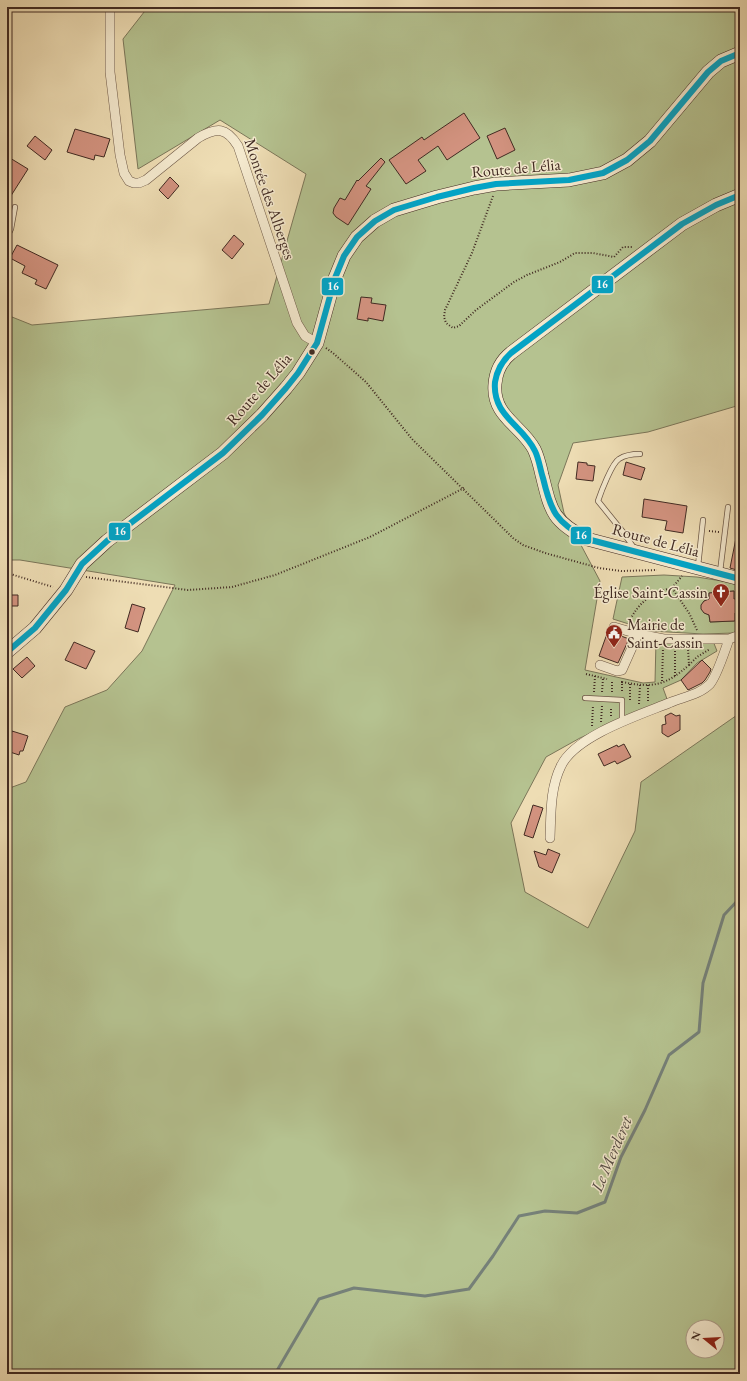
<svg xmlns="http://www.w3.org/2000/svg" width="747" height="1381" viewBox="0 0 747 1381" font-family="'EB Garamond',serif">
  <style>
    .green { fill: #b5c290; stroke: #7b7659; fill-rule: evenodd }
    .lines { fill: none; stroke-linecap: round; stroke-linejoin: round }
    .stream { stroke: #768179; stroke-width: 3 }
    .building { fill: #d39380; stroke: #412a22 }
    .lane-casing { stroke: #6c5746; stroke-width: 6 }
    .street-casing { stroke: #6c5746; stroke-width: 10 }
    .secondary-casing { stroke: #412a22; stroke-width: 14 }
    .path { stroke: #412a22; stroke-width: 2; stroke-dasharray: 1 2; stroke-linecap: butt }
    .lane { stroke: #f4e9ce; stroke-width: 4.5 }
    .street { stroke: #f4e9ce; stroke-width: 9 }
    .secondary { stroke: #f4e9ce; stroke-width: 13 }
    .bus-1-casing { stroke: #f4e9ce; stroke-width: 9 }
    .bus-1 { stroke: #03a3c5; stroke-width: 6 }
    .bus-dot { fill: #412a22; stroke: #f4e9ce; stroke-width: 1.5 }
    .labels { text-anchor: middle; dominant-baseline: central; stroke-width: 3; stroke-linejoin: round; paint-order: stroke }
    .street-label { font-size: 16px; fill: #412a22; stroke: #f4e9ce }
    .poi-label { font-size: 16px; fill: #412a22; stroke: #f4e9ce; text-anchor: end }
    .water-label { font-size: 17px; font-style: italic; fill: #574e46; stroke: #f4e9ce }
    .line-badge { stroke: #f4e9ce; stroke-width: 1.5 }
    .badge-label { font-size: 11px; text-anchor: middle; font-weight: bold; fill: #fff }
  </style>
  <rect width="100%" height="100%" fill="#eeddb4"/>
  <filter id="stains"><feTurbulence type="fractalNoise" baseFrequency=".005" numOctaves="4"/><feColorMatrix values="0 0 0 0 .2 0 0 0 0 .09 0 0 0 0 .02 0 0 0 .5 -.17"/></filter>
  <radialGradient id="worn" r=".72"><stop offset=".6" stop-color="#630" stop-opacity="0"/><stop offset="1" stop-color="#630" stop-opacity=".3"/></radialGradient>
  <path class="green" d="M 148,7 L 740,7 L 740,405 L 648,432 L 573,443 L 558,485 L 564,513 L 600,581 L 585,670 L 643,683 L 655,682 L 656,641 L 713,641 L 717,651 L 697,663 L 681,680 L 663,688 L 667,699 L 580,738 L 546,757 L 511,823 L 525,892 L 588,928 L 635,831 L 641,782 L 740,713 L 740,1374 L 7,1374 L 7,789 L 26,782 L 65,707 L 107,690 L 142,651 L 175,585 L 20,560 L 7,560 L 7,315 L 32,325 L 269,304 L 306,174 L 220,120 L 138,169 L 123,39 ZM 693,1327 L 717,1327 L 717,1351 L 693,1351 Z
    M 664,575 L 697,577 L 740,584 L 740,598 L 734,599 L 734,591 L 709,593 L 709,599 L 704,601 C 700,608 702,612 709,615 L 710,622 L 734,621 L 735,613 L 740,613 L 740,631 L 734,633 L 703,634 L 651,631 L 613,619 L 622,577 Z"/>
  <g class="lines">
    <path class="stream" d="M 275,1374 L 319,1299 L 354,1288 L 425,1296 L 469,1289 L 493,1256 L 519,1216 L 545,1211 L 577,1213 L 605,1202 L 621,1157 L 645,1110 L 669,1055 L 699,1032 L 703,983 L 724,915 L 740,898"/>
  </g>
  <path class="building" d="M 464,113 L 480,138 L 447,160 L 438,146 L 418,160 L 426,171 L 406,184 L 389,160 L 422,137 L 424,140 Z
    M 505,128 L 515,150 L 497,159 L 487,136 Z
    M 75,129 L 110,139 L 104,157 L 95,155 L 94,160 L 67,152 Z
    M 35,136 L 52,150 L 45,160 L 27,146 Z
    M 10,158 L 28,169 L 7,202 L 7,162 Z
    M 381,158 L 385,162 L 366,186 L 371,189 L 348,225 L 336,217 L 333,213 L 334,208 L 340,198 L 345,200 L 357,180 L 358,181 Z
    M 170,177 L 179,186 L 168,199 L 159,190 Z
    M 234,235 L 244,244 L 232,259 L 222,250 Z
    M 17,245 L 58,265 L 46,289 L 35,284 L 37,280 L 22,273 L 25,266 L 10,258 Z
    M 361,297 L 372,298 L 371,303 L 386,305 L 383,321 L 368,318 L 368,321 L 357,319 Z
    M 578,462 L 587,463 L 587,465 L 595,466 L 593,481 L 576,479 Z
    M 626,462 L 645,468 L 641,480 L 623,475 Z
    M 644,499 L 687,506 L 683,533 L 665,530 L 667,521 L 642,517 Z
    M 736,538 L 740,538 L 740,571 L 730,568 Z
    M 734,591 L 734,599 L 740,598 L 740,613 L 735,613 L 735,621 L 710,622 L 709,615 L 704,613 L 701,609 L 701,605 L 704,601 L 709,599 L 709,593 Z
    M 7,595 L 18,595 L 18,606 L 7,606 Z
    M 132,604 L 145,608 L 138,632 L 125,628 Z
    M 608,631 L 629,639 L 618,663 L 599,656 Z
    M 74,642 L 95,651 L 86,669 L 65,660 Z
    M 27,657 L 35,666 L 22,678 L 13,669 Z
    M 702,660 L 711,669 L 710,672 L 705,680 L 702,683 L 688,690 L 681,680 Z
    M 671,713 L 676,716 L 680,715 L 680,730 L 668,737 L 662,733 L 662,725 L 666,724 L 665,716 Z
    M 12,731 L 28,736 L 23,751 L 20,751 L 19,755 L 7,751 Z
    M 624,744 L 631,757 L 617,764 L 615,761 L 604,766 L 598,754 L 617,745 L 618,747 Z
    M 533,805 L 543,808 L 533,838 L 524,835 Z
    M 548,849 L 560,854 L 552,873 L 539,867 L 534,851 L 546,855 Z"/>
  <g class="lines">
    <g class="lane-casing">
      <path id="lane" d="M 7,237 L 11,229 L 15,207
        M 634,548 L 623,532 L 598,501 C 601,492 612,463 619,459 C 625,455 633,454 640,454
        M 698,566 L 703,520
        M 720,572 L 728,507
        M 585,698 L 622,700 L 622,723"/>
    </g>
    <g class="street-casing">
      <path id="street" d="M 110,7 L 110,72 L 120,155 L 124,173 L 129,181 L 134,183 L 139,183 L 146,180 L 198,138 C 217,127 226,127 238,146 L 297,323 L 305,336 L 317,343
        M 614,627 L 638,634 L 664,639 L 729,639
        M 600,665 L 617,671 L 622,670 L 638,634
        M 550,838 C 551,814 550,788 561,766 C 575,736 639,715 669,703 C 683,697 699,695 710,684 C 717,675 725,651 729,639 L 740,635"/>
    </g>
    <g class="secondary-casing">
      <path id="secondary" d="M 740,195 L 716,205 L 682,224 L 511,353 C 501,361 496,371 495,384 C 492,416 521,425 534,449 C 538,457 540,466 542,475 C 551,511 552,521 587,539 L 740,579
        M 7,652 L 35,628 L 66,590 L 82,564 L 107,541 L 223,453 L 262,415 L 286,388 L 298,373 L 317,343 L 335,278 L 344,256 L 357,237 L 375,221 L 394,210 L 437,197 L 474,188 L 496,184 L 569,180 L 603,173 L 627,160 L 650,141 L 708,72 L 721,61 L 740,53"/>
    </g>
    <path class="path" d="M 493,196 L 472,253 L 445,310 L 444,317 L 446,323 L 453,328 L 459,326 L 476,310 L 514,282 L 527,275 L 560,262 L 575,253 L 593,253 L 614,257 L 623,247 L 632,247
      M 326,348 L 333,353 L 366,382 L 412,439 L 513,538 L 523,545 L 545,553 L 599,568 L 621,571 L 657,570
      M 709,531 L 719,532
      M 7,573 L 53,587
      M 86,577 L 188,590 L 232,587 L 275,575 L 370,537 L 464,488
      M 672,588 L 689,613 L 697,630
      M 629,622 C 638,603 652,592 672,588 L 682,576
      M 675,648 L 675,677
      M 689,665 L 697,657 L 710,649
      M 586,674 L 607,679
      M 662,681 L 663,648
      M 621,682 L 622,682 L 622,693
      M 622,682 C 653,688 665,686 689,665 L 688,648
      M 594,692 L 595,676
      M 602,692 L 603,678
      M 612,692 L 612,680
      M 630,700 L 630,684
      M 648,701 L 648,685
      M 639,704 L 640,685
      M 611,716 L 611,707
      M 601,722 L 602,706
      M 592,726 L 593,705"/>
    <use href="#lane" class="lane"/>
    <use href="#street" class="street"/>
    <use href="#secondary" class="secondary"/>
    <g class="bus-1-casing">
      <path id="bus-1" d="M 740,195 L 716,205 L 682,224 L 511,353 C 502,361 497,370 495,382 C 492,416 523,425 535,451 C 539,459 540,469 543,478 C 551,512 556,522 587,539 L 740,579
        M 7,652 L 35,628 L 66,590 L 82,564 L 107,541 L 223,453 L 262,415 L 286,388 L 298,373 L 317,343 L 335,278 L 344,256 L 357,237 L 375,221 L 394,210 L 437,197 L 474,188 L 496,184 L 569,180 L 603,173 L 627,160 L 650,141 L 708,72 L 721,61 L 740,53"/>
    </g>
    <use href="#bus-1" class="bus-1"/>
  </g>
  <defs>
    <g id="church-pin" transform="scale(0.9)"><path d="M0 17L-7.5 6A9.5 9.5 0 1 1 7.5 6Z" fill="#8f2418" stroke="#f4e9ce"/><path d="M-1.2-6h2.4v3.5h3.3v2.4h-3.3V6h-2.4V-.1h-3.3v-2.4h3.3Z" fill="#fff"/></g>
    <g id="civic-pin" transform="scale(0.9)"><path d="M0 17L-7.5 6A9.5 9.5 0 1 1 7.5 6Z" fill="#8f2418" stroke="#f4e9ce"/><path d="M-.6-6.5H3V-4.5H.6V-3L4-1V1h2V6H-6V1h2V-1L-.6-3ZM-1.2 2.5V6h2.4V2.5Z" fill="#fff"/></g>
  </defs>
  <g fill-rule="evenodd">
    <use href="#church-pin" x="721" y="592"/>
    <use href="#civic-pin" x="614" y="633"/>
  </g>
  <circle class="bus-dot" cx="312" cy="352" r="3.5"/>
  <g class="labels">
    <g class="street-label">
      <text transform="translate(516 168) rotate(-5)">Route de Lélia</text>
      <text transform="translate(270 199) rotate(71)">Montée des Alberges</text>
      <text transform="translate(259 389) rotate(-49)">Route de Lélia</text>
      <text transform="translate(656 540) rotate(15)">Route de Lélia</text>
    </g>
    <g class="poi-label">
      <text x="708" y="592">Église Saint-Cassin</text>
      <text x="627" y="624" text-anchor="start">Mairie de<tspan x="627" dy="18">Saint-Cassin</tspan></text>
    </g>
    <g class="water-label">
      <text transform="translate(611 1154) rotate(-67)">Le Merderet</text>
    </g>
  </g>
  <g class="line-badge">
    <rect x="591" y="275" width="23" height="19" rx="4" fill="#03a3c5"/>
    <rect x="321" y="277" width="23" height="19" rx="4" fill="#03a3c5"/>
    <rect x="108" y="522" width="23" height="19" rx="4" fill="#03a3c5"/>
    <rect x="570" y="526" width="22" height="19" rx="4" fill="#03a3c5"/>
  </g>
  <g class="badge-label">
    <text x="602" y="288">16</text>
    <text x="333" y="290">16</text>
    <text x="120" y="535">16</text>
    <text x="581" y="539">16</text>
  </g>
  <rect width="747" height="1381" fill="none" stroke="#eeddb4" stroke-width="24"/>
  <rect x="8" y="8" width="731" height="1365" fill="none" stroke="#412a22" stroke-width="2"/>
  <rect x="12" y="12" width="723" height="1357" fill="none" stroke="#412a22"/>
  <g transform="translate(705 1339) rotate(288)"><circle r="19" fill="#f4e9ce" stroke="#ac9d89"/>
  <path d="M0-3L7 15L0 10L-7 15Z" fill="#8f2418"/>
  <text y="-6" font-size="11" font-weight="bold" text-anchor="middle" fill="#412a22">N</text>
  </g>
  <rect width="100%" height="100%" filter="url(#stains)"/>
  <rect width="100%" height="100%" fill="url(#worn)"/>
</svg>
